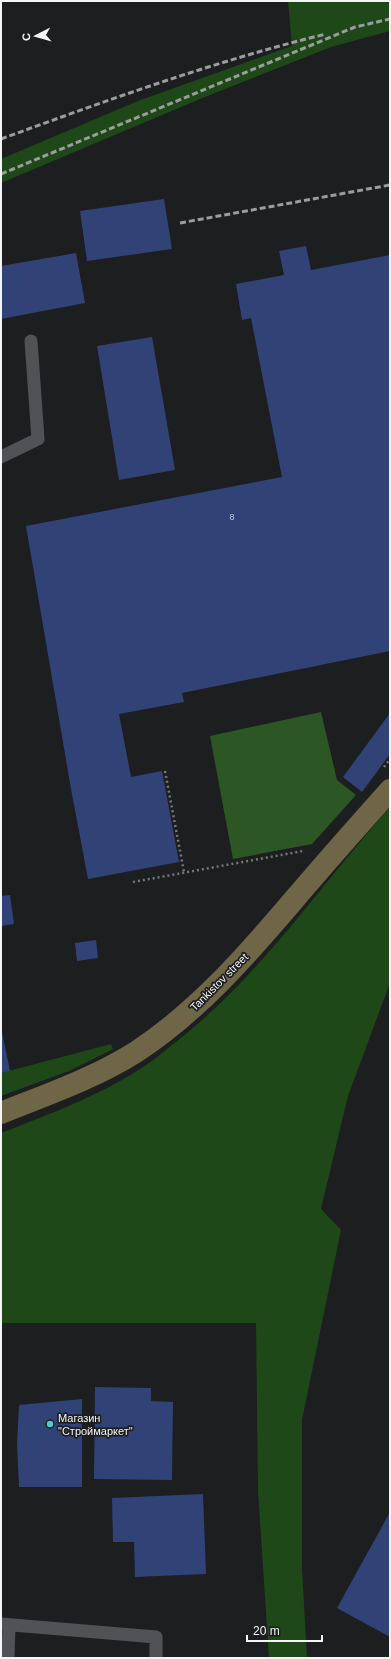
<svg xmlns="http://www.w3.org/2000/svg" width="391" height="1659" viewBox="0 0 391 1659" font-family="Arial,sans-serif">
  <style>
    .green { fill: #1e4817 }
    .forest { fill: #2c5725 }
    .building { fill: #314276 }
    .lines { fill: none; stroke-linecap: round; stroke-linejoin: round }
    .path { stroke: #767779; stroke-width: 2.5; stroke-dasharray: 2 3; stroke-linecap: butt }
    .lane { stroke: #515255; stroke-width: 13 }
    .secondary { stroke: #6e6646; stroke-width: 22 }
    .rail { stroke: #9b9c9e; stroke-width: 3; stroke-dasharray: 6 3; stroke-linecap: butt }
    .poi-dot { fill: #52cdcd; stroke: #1d1e20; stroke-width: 1.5 }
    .labels { text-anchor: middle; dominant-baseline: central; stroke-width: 3.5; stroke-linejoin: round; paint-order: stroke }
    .number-label { font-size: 9px; fill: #c3c8d7 }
    .street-label { font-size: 11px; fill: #f4f5f7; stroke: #1d1e20 }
    .poi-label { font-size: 11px; fill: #f4f5f7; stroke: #1d1e20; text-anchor: start }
  </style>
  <rect width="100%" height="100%" fill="#1d1e20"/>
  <path class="green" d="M 288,1 L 390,1 L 390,31 L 331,47 L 200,99 L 1,183 L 1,159 L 138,101 L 292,46 Z
    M 390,807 L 390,983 L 348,1096 L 321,1209 L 341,1230 L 302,1420 L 302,1568 L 307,1658 L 269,1658 L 258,1491 L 256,1323 L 1,1323 L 1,1133 C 50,1114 99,1096 143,1067 C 153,1061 163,1052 172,1045 C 258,979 319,887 390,807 Z
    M 111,1044 L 113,1049 L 69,1071 L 1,1096 L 1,1073 Z"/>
  <path class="forest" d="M 321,712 L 337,780 L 356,795 L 312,844 L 233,859 L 210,736 Z"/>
  <path class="building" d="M 164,199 L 172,249 L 87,261 L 80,211 Z
    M 306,246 L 311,270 L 390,255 L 390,651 L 182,693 L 184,702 L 119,714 L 131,777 L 162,771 L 179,862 L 88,879 L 71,789 L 26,526 L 282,477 L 251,318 L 242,320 L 236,284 L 284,275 L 279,251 Z
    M 76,253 L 85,303 L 1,319 L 1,266 Z
    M 152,337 L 175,470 L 119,480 L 97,346 Z
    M 390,713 L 390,754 L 362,792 L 343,777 Z
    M 10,895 L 14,924 L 1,926 L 1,896 Z
    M 96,940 L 98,958 L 77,961 L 75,943 Z
    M 1,1027 L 10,1071 L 1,1073 Z
    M 95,1387 L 151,1388 L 151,1401 L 173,1402 L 172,1480 L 94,1479 Z
    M 82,1399 L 82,1487 L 19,1487 L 17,1444 L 19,1405 Z
    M 203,1494 L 206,1574 L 135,1577 L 134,1542 L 113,1542 L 112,1498 Z
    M 390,1512 L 390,1637 L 337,1608 Z"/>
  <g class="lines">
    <path class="path" d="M 384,767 L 390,759
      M 165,771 L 184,872
      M 133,882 L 303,851"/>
    <path class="lane" d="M 1,457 L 38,439 L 31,341
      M 1,1624 L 156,1637 L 156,1658
      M 8,1658 L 9,1625"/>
    <path class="secondary" d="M 1,1113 C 46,1095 95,1078 136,1052 C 197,1012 245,957 292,902 C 324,864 357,827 390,790"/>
    <path class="rail" d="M 1,139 C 108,100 215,61 326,34
      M 1,174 L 355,27 L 390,19
      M 180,223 L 390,185"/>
  </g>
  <circle class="poi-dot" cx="50" cy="1424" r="4"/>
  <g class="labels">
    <g class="number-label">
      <text x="232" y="517">8</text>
    </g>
    <g class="street-label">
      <text transform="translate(219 982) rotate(-45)">Tankistov street</text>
    </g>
    <g class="poi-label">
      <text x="58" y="1418">Магазин<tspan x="58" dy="13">"Строймаркет"</tspan></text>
    </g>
  </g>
  <rect width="391" height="1659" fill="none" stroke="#f4f5f7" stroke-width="4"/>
  <g transform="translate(36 36) rotate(264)" stroke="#1d1e20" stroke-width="3" paint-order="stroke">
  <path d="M0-3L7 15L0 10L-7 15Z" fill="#f4f5f7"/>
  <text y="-6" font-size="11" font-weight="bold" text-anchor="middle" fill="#f4f5f7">С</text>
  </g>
  <path d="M247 1635v6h75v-6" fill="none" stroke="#f4f5f7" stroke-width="2"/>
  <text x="253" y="1635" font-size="12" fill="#f4f5f7" stroke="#1d1e20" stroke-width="3" paint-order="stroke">20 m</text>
</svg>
